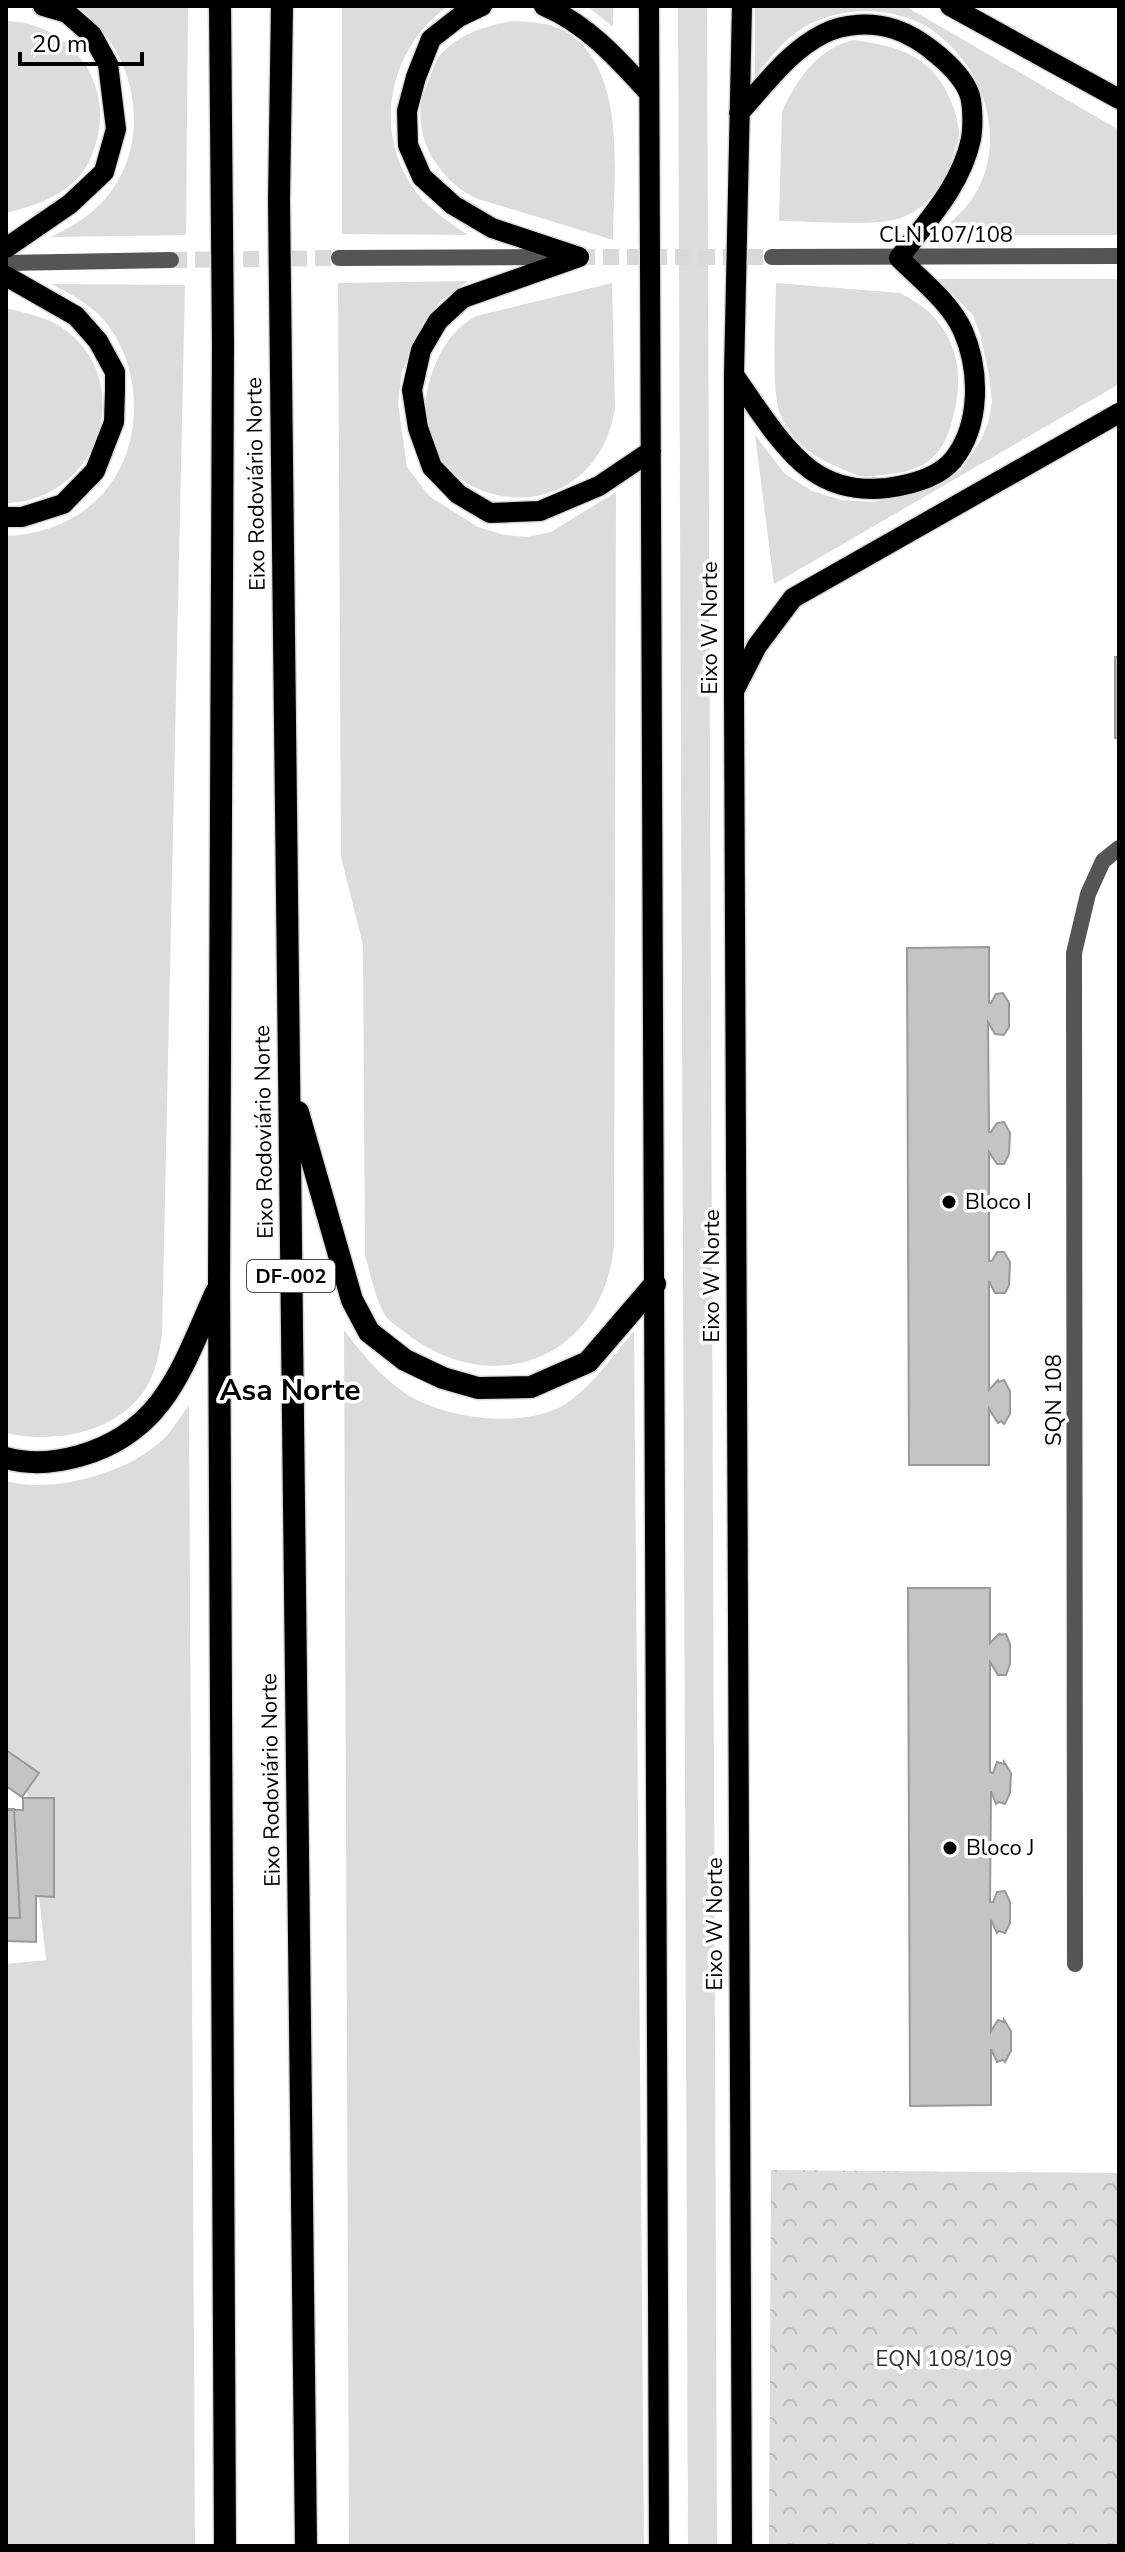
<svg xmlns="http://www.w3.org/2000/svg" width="1125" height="2552" viewBox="0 0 1125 2552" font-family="'Nunito Sans',sans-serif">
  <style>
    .grass { fill: #dcdcdc }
    .park { fill: url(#park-crowns) }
    .building { fill: #c4c4c4; stroke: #999; stroke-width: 2 }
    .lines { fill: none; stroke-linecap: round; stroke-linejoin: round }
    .tertiary-tunnel { stroke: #d9d9d9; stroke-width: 16; stroke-dasharray: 16 8; stroke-linecap: butt }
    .primary-casing { stroke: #dbdbdb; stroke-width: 23 }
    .trunk-casing { stroke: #dbdbdb; stroke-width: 25 }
    .minor { stroke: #555; stroke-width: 16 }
    .tertiary { stroke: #555; stroke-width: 16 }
    .primary { stroke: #000; stroke-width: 20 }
    .trunk { stroke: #000; stroke-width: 22 }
    .poi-dot { fill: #000; stroke: #fff; stroke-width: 3 }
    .labels { text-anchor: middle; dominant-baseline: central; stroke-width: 7; stroke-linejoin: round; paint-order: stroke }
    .shield { fill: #fff; stroke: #4c4c4c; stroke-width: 2 }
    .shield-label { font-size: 20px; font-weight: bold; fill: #000 }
    .street-label { font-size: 22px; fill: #000; stroke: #fff }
    .poi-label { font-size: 22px; fill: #000; stroke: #fff; text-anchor: start }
    .park-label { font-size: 22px; fill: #333; stroke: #fff }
    .district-label { font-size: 30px; font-weight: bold; fill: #000; stroke: #fff }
  </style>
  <defs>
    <pattern id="park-crowns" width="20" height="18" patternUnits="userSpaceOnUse" patternTransform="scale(2)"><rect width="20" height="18" fill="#dcdcdc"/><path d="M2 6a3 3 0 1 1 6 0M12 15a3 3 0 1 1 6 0" fill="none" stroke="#bbb"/></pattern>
  </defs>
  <rect width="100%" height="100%" fill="#fff"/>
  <path class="grass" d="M 74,6 L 188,6 L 186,235 L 51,237 C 66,229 82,221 94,210 C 157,155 142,50 74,6 Z
    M 342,6 L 448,6 C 389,48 371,132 416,192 C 430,210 450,223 468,235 L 342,234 Z
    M 587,6 L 613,6 L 613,27 Z
    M 678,6 L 707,6 L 717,2546 L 688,2546 Z
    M 755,6 L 905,6 L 1119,130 L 1119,235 L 937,235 C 952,221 969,207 978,189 C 1007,132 981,63 929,28 C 893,5 836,6 801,29 C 782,41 768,60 755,78 Z
    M 6,21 C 70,22 116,84 95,146 C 91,158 86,169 78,178 C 57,199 33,206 6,213 Z
    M 513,21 C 529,22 546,22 561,29 C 630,65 613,176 613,240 L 478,199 C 442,183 413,141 422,99 C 423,93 426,88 428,82 C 432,72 434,63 441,54 C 461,33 486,26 513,21 Z
    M 854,40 C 880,44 906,48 927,66 C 944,80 957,110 959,131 C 960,137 957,143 955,149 C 948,178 931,207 901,218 C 874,227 810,221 779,221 L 782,112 C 796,80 818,48 854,40 Z
    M 937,279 L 1119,279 L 1119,384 L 774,584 L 755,435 L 785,474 L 812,491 L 841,500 L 874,502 L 920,489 L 961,470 L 981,440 L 989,420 L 992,401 L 989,375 L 980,334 L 973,315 Z
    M 468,281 L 440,302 L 423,323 L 402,371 L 398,403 L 407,467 L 429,496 L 478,527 L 504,535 L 527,537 L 551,532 L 616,492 L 614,1245 C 604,1356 496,1402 407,1334 C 401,1329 393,1324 388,1319 C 377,1307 370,1272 365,1255 L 363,945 L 341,857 L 338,283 Z
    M 612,283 L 615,408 C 591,555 386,505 432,373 C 441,348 453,329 476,316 Z
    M 776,283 L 900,293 C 950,317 967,361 954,413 C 945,455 927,471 884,475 C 877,475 868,478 860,476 C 853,474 845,470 838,467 C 814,458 791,440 781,416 C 770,392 776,313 776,283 Z
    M 51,284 L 185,285 L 162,1335 C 159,1353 156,1372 146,1388 C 118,1433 54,1444 6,1433 L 6,536 C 88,533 142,472 133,390 C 130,364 120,338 102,318 C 88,303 69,293 51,284 Z
    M 6,308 C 25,313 48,317 64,329 C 139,384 97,501 6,503 Z
    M 344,1330 C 360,1351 377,1372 398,1388 C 436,1419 525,1431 567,1403 C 593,1385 614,1355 634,1331 L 644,2546 L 349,2546 Z
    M 189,1405 L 195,2546 L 6,2546 L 6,1964 L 46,1960 L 26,1783 L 6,1762 L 6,1481 C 51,1494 123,1474 158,1444 C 170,1435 179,1418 189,1405 Z"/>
  <path class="park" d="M 771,2170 L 1119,2173 L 1119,2546 L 769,2546 Z"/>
  <path class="building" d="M 1115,657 L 1119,657 L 1119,738 L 1115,738 Z
    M 989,947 L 989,1003 L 991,1003 L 996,994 L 1003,993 L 1009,1003 L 1009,1027 L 1004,1035 L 995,1034 L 988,1022 L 989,1132 L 991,1132 L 997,1123 L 1004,1122 L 1010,1133 L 1009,1154 L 1004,1164 L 997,1164 L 989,1152 L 989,1261 L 992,1261 L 997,1252 L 1004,1252 L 1010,1262 L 1009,1285 L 1005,1293 L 995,1293 L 989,1281 L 989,1390 L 998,1380 L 999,1382 L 1004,1380 L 1010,1391 L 1010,1414 L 1004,1424 L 1001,1421 L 998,1423 L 989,1409 L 989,1465 L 909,1465 L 907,948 Z
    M 908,1588 L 990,1588 L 990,1643 L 1000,1633 L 999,1635 L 1006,1634 L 1010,1644 L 1010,1664 L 1006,1675 L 998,1675 L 990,1662 L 990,1772 L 993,1773 L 997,1762 L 1004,1764 L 1004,1762 L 1011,1773 L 1010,1793 L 1005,1804 L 999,1802 L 996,1804 L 991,1791 L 990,1902 L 993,1902 L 997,1892 L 1005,1891 L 1010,1902 L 1010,1923 L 1005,1933 L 999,1931 L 997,1933 L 991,1920 L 991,2031 L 998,2020 L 1004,2022 L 1004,2020 L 1011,2031 L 1011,2051 L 1005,2062 L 1003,2060 L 997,2062 L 991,2049 L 991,2105 L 910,2106 Z
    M 6,1750 L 39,1773 L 22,1797 L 6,1786 Z
    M 23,1798 L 54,1798 L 54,1897 L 36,1896 L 36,1942 L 6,1941 L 6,1810 L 23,1810 Z
    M 6,1809 L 14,1809 L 20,1918 L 6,1918 Z"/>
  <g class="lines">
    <path class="tertiary-tunnel" d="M 579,257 L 772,257
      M 171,260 L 339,258"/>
    <g class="primary-casing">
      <path id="primary" d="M 482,6 L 459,17 L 431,39 L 416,77 L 407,111 L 408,145 L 422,177 L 453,205 L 492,228 L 579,257
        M 544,6 C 587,24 618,59 649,93
        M 649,6 L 659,2546
        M 742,6 L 734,375 L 734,692 L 742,2546
        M 950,6 L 1119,99
        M 6,248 L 70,204 L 104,172 L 116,129 L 108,64 L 92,35 L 67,13 L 43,6
        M 579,257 L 463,298 L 438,321 L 421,350 L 412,390 L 418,428 L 432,467 L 458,494 L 490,513 L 540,511 L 599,486 L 651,451
        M 6,276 L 76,316 L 98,341 L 115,372 L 115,390 L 114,422 L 95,471 L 63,504 L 22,517 L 6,517
        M 734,375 C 755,405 782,449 811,470 C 833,486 860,491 887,488 C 909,485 938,478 953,460 C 981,425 980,370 963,331 C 950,302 921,280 899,258 C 927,221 961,186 971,139 C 973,128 973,107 970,96 C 962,70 920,37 894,29 C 872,22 844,23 823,34 C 789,51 765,85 739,113
        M 735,689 L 757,646 L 793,598 L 1119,413"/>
    </g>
    <g class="trunk-casing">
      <path id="trunk" d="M 220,6 L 223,344 L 219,1283 L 225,2546
        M 282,6 L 279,200 L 306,2546
        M 298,1112 L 352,1300 L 369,1332 L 405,1360 L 443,1378 L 478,1388 L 531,1387 L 588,1362 L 655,1284
        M 6,1458 C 31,1465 54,1463 79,1456 C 165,1432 183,1365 216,1292"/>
    </g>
    <path class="minor" d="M 1075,1964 L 1074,953 L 1088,894 L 1103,861 L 1119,848"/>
    <path class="tertiary" d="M 772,257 L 1119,256
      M 339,258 L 569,257
      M 6,263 L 171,260"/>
    <use href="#primary" class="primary"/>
    <use href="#trunk" class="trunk"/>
  </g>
  <g class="poi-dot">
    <circle cx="949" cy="1202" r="8"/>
    <circle cx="950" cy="1848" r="8"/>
  </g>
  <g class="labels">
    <rect class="shield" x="247" y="1260" width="88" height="32" rx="6"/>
    <g class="shield-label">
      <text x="291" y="1276">DF-002</text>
    </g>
    <g class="street-label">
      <text x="946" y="235">CLN 107/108</text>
      <text transform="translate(256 484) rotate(-91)">Eixo Rodoviário Norte</text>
      <text transform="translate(710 628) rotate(-90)">Eixo W Norte</text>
      <text transform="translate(264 1132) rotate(-91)">Eixo Rodoviário Norte</text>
      <text transform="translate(712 1276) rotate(-90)">Eixo W Norte</text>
      <text transform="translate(1054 1400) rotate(-90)">SQN 108</text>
      <text transform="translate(271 1780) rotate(-91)">Eixo Rodoviário Norte</text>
      <text transform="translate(715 1924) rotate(-90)">Eixo W Norte</text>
    </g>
    <g class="poi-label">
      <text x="965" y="1202">Bloco I</text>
      <text x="966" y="1848">Bloco J</text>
    </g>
    <g class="park-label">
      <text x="944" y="2359">EQN 108/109</text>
    </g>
    <g class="district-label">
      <text x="290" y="1390">Asa Norte</text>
    </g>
  </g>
  <rect width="1125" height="2552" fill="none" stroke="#000000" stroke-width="16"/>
  <path d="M20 52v12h122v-12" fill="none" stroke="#000000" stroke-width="4"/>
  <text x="32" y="52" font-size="24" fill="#000000" stroke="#ffffff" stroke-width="6" paint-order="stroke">20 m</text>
</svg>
